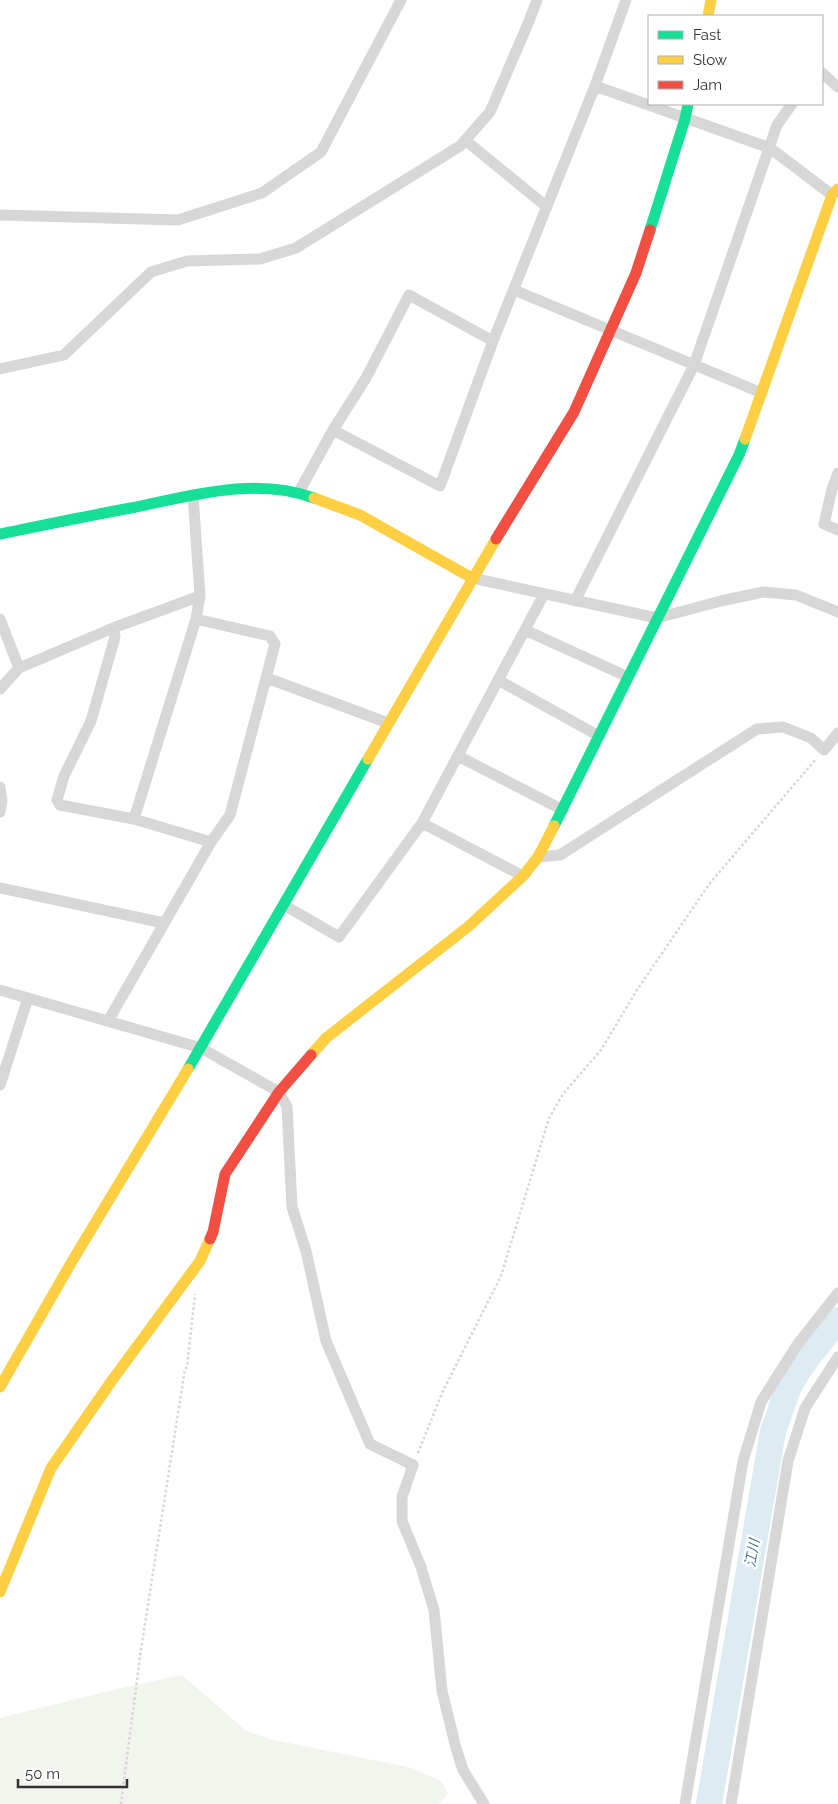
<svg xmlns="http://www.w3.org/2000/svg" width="838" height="1804" viewBox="0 0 838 1804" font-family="Raleway,'Noto Sans JP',sans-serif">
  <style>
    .green { fill: #f1f5ed }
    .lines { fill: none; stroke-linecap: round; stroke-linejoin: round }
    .river { stroke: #ddebf3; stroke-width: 26 }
    .path { stroke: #d6d6d6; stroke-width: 2.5; stroke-dasharray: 2.5 2.5; stroke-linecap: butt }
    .street { stroke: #d7d7d7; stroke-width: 11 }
    .fast { stroke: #16e098; stroke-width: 11 }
    .slow { stroke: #ffcf43; stroke-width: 11 }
    .jam { stroke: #f24e42; stroke-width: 11 }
    .labels { text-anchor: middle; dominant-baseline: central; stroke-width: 5; stroke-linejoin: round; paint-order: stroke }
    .water-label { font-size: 14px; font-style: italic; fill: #3f7597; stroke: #fff }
  </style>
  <rect width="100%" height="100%" fill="#fff"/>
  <path class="green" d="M 182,1675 L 245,1730 L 269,1739 L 412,1768 L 441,1781 L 448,1794 L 439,1804 L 0,1804 L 0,1718 L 117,1689 Z"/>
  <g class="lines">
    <path class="river" d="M 709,1804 L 773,1431 C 780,1415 783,1398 791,1383 C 803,1360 822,1340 838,1320"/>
    <path class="path" d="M 418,1453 L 442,1393 L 501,1276 L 549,1118 L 563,1094 L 601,1050 L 637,990 L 710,883 L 816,759
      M 121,1804 L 141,1649 L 185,1369 L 187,1367 L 195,1294"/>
    <path class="street" d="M 822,73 L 838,87
      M 595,86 L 626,0
      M 465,140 L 547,207
      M 0,215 L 178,220 L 262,193 L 321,152 L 401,0
      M 514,290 L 762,393
      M 0,369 L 64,355 L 151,272 L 187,261 L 260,259 L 296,248 L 460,146 L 490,112 L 527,26 L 537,0
      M 333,430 L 440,486 L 493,341 L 595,86 L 770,148 L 832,195
      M 838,473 L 832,489 L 824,524 L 838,530
      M 299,492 L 333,430 L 366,378 L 409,295 L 493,341
      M 472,578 L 657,618 L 721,601 L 763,592 L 796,595 L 838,612
      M 575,601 L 694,365 L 777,125 L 792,104
      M 0,619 L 19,668
      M 113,628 L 115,637 L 91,721 L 64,776 L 57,800 L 60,805 L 134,819 L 211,842
      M 525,630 L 628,677
      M 267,678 L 388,723
      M 498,680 L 599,736
      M 0,689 L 19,668 L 113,628 L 200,596
      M 458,756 L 563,810
      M 0,787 L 2,801 L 0,812
      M 134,819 L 196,619 L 200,596 L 193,495
      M 422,823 L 523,876
      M 538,857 L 560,855 L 757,729 L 783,727 L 811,738 L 824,750 L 838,733
      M 0,888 L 164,923
      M 284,905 L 339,937 L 422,823 L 544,594
      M 0,990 L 201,1048 L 279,1092 L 287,1107 L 292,1207 L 306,1251 L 326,1341 L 370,1444 L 413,1465 L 402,1497 L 402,1521 L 421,1567 L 434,1610 L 442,1691 L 456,1748 L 463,1770 L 484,1804
      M 108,1021 L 211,842 L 230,815 L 275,644 L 270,636 L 196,619
      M 0,1085 L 28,998
      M 685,1804 L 743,1461 L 761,1402 L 797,1345 L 838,1293
      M 731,1804 L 788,1461 L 805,1408 L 838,1357"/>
    <path class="fast" d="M 650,230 L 685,119 L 688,104
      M 0,534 C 44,525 87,516 131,508 C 190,496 255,476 314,498
      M 554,826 L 739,455 L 745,439
      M 188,1069 L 368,759"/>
    <path class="slow" d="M 708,16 L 711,0
      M 745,439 L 832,195 L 838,189
      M 314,498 L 360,515 L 472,578
      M 368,759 L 496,539
      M 311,1055 L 326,1038 L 469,926 L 523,876 L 538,857 L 554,826
      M 0,1387 L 71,1263 L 188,1069
      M 0,1592 L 51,1468 L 113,1379 L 200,1261 L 210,1239"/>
    <path class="jam" d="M 496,539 L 574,412 L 636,273 L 650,230
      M 210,1239 L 213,1232 L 225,1174 L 279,1092 L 311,1055"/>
  </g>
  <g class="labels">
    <g class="water-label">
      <text transform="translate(752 1553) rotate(-80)">江川</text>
    </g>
  </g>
  <rect x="648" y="15" width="175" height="90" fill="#ffffff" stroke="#adadad"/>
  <rect x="658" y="31" width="25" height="8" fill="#16e098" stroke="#adadad"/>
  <text x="693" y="40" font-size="15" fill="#333333">Fast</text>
  <rect x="658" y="56" width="25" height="8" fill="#ffcf43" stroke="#adadad"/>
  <text x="693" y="65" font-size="15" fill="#333333">Slow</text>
  <rect x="658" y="81" width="25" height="8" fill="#f24e42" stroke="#adadad"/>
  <text x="693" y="90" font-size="15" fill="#333333">Jam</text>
  <path d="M18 1779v8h109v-8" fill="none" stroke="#333333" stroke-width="2.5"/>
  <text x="25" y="1779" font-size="15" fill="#333333" stroke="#ffffff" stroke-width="4" paint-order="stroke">50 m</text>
</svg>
